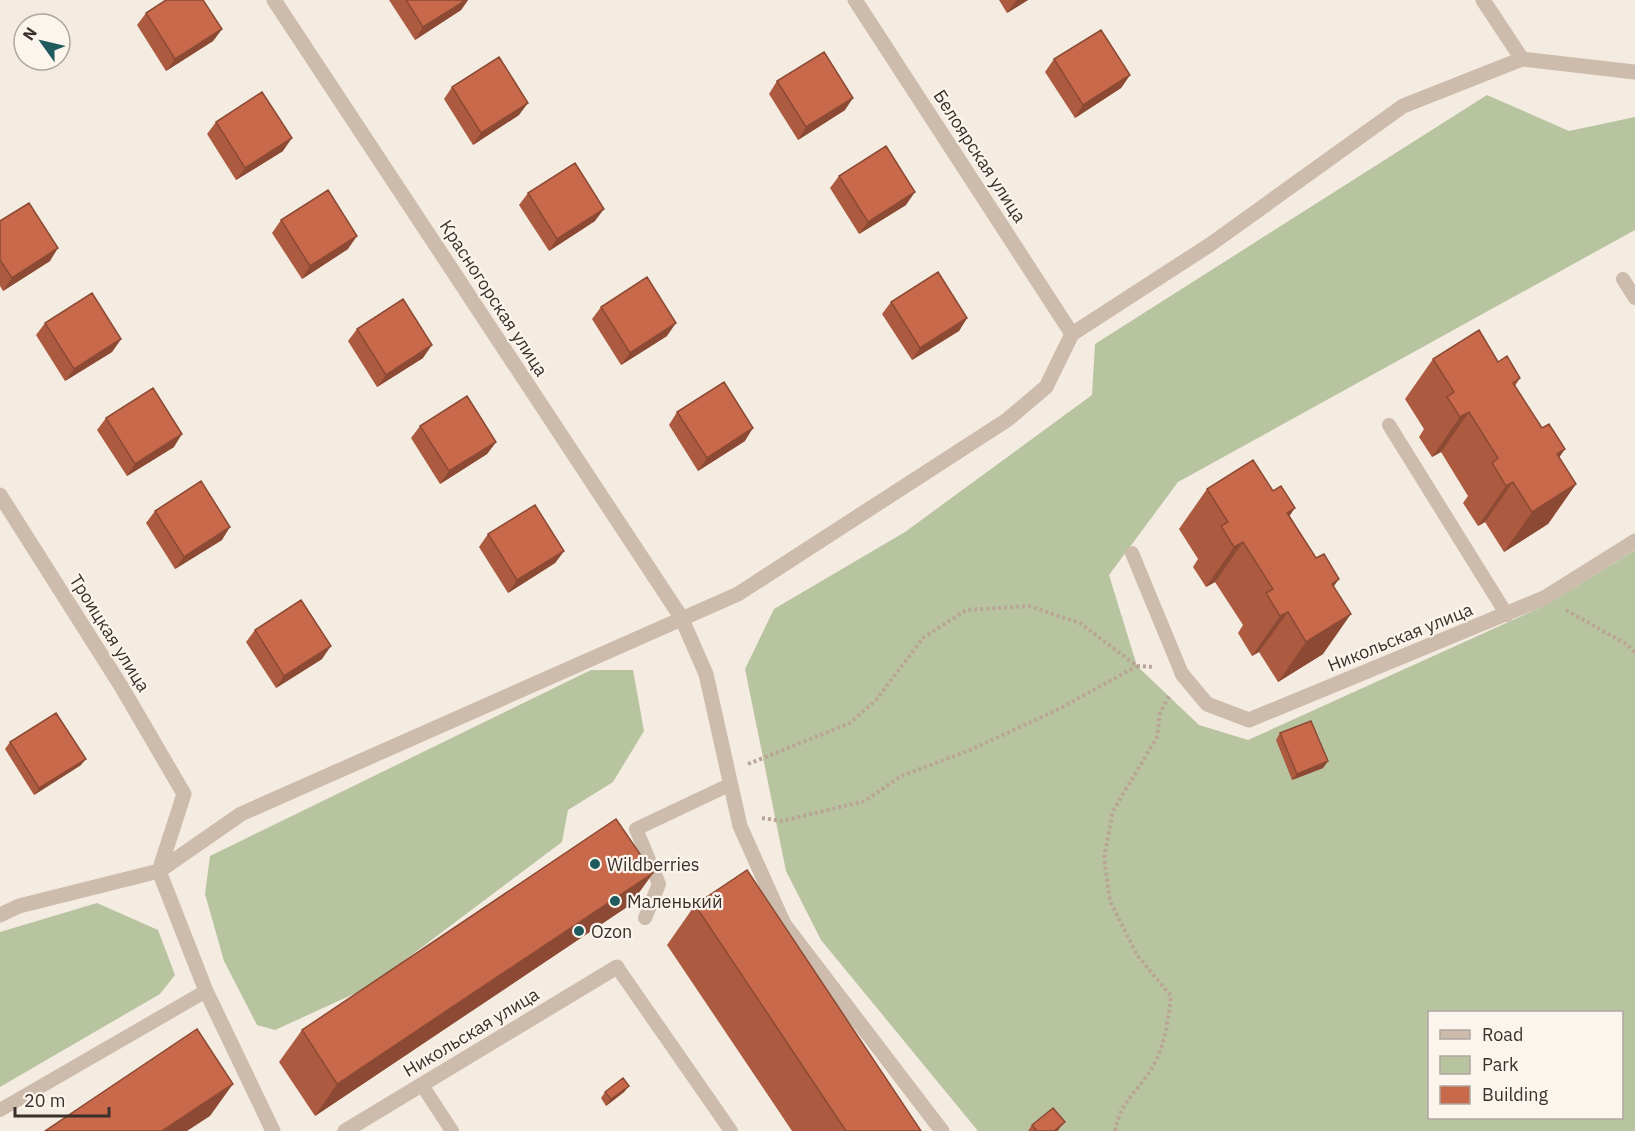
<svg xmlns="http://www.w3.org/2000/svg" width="1635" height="1131" viewBox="0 0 1635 1131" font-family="'IBM Plex Sans',sans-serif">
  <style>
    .green { fill: #b8c4a0; fill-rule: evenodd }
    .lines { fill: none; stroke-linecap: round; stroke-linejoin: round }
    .path { stroke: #b9a596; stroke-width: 4; stroke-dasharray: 3 3; stroke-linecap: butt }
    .lane { stroke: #cdbbac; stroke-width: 14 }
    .street { stroke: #cdbbac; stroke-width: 15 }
    .wall { fill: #ac5a40 }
    .shaded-wall { fill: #8c4a34 }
    .building { fill: #c8694b; stroke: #8c4a34; stroke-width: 1.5 }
    .poi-dot { fill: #1f5a5e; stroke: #fbf5ee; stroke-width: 2 }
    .labels { text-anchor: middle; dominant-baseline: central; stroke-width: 4.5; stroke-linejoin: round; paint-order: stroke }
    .street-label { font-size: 18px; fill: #3b302b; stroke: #fbf5ee }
    .poi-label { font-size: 18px; fill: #3b302b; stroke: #fbf5ee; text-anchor: start }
  </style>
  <rect width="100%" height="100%" fill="#f4ebe1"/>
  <path class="green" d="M 1487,95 L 1569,131 L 1635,117 L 1635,230 L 1178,482 L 1109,575 L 1137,666 L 1199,725 L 1248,740 L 1546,605 L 1635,550 L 1635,1131 L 978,1131 L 821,940 L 786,871 L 745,669 L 774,609 L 905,532 L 1092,395 L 1095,344 ZM 1430,1012 L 1622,1012 L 1622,1118 L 1430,1118 Z
    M 591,670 L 633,670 L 644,731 L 613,782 L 568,810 L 562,842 L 369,987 L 275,1030 L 257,1025 L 224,961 L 205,894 L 210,856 Z
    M 97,903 L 158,930 L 175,975 L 160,994 L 0,1087 L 0,932 Z"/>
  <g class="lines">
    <path class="path" d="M 1566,610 L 1626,644 L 1635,652
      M 748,764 L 850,723 L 876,700 L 923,638 L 966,610 L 1029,606 L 1080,623 L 1137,666 L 1154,667
      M 762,818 L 782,821 L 865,801 L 901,776 L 968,751 L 1059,709 L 1137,666
      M 1115,1131 C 1121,1100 1137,1093 1152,1068 C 1165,1045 1168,1022 1171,996 L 1137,955 L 1110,901 L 1104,858 L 1113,811 L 1157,737 L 1160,713 L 1169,696"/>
    <path class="lane" d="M 1623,279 L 1635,298
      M 1389,425 L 1507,615
      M 1132,553 L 1182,674
      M 645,918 L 659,884 L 636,829 L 729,785
      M 617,967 L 731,1131
      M 422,1085 L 452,1131
      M 0,1110 L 206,991"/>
    <path class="street" d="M 274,0 L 681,617 L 706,674 L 740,826 L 784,924 L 942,1131
      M 855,0 L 1072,334
      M 1483,0 L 1522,59
      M 0,495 L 121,686 L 184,794 L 159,871 L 206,991 L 273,1131
      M 1182,674 L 1207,704 L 1249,720 L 1544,598 L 1635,541
      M 0,915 L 19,906 L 159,871 L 241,814 L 738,594 L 1007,420 L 1046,387 L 1072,334 L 1211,244 L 1403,106 L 1522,59 L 1635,72
      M 345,1131 L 617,967"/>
  </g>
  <path class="wall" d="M 389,0 L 468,0 L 461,10 L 415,40 Z
    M 999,0 L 1028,0 L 1007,13 Z
    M 146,13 L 222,29 L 213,41 L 166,71 L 137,25 Z
    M 1054,59 L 1130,75 L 1121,88 L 1075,118 L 1045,72 Z
    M 777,81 L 845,110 L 798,140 L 769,94 Z
    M 452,87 L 519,115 L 473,145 L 444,99 Z
    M 216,122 L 283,151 L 236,180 L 207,134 Z
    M 839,176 L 906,205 L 859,234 L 830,188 Z
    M 528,193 L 595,221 L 549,251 L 519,205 Z
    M 281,220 L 348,249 L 302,279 L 272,233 Z
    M 0,221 L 50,261 L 3,291 L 0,286 Z
    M 891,302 L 967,318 L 959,331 L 912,360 L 882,314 Z
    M 601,307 L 667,336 L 621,365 L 592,319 Z
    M 45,323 L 121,339 L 112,352 L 65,381 L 36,335 Z
    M 357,329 L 423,358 L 377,387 L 348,341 Z
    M 1433,359 L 1498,362 L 1520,378 L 1515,386 L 1542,428 L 1565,449 L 1559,457 L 1576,484 L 1548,524 L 1504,552 L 1485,522 L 1478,526 L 1463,503 L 1468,496 L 1441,452 L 1432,457 L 1419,437 L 1424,429 L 1405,399 Z
    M 677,412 L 745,441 L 698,471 L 669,425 Z
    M 106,418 L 174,447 L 127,476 L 97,430 Z
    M 420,426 L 496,442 L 487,454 L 440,484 L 411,438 Z
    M 1207,489 L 1273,491 L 1290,516 L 1334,587 L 1323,654 L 1278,682 L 1259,652 L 1252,656 L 1238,633 L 1243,625 L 1215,582 L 1206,587 L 1193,567 L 1198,559 L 1179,529 Z
    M 155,511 L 222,540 L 175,569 L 146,523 Z
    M 488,534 L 564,551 L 555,563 L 508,593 L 479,547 Z
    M 255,630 L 322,659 L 276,688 L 246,642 Z
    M 1280,733 L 1328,761 L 1323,768 L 1292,780 L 1276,740 Z
    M 10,742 L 81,765 L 34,795 L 5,749 Z
    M 653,873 L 630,905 L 315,1116 L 279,1062 L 302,1030 Z
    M 695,905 L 921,1131 L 792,1131 L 667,945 Z
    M 629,1086 L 624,1092 L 606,1106 L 601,1098 L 605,1092 Z
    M 1032,1125 L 1060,1129 L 1057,1131 L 1028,1131 Z"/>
  <path class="shaded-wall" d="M 466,0 L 468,0 L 461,10 L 415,40 L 423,27 Z
    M 1017,0 L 1028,0 L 1007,13 L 1016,1 Z
    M 222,29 L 213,41 L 166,71 L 175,59 Z
    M 1130,75 L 1121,88 L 1075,118 L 1083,105 Z
    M 853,98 L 845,110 L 798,140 L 806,127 Z
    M 528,103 L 519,115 L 473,145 L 481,133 Z
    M 292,138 L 283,151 L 236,180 L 245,168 Z
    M 915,192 L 906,205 L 859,234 L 868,222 Z
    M 604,209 L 595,221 L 549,251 L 557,239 Z
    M 357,236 L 348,249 L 302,279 L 310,266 Z
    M 58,248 L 50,261 L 3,291 L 12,278 Z
    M 967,318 L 959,331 L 912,360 L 920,348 Z
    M 676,323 L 667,336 L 621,365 L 630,353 Z
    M 121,339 L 112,352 L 65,381 L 74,369 Z
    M 432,345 L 423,358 L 377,387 L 386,375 Z
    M 1469,412 L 1441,452 L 1432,457 L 1460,417 Z
    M 753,428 L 745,441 L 698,471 L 707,458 Z
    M 182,434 L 174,447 L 127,476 L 135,464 Z
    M 496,442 L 487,454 L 440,484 L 449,471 Z
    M 1565,449 L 1537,489 L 1557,454 Z
    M 1513,482 L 1485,522 L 1478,526 L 1506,486 Z
    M 1576,484 L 1548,524 L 1504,552 L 1532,512 Z
    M 1295,508 L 1267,548 L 1287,513 Z
    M 230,527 L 222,540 L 175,569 L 184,557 Z
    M 1243,542 L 1215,582 L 1206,587 L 1234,547 Z
    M 564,551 L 555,563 L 508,593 L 517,580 Z
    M 1339,579 L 1311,619 L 1332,584 Z
    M 1288,612 L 1259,652 L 1252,656 L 1280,616 Z
    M 1351,614 L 1323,654 L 1278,682 L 1306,642 Z
    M 331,646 L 322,659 L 276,688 L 284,676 Z
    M 86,759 L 81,765 L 34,795 L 39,788 Z
    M 1328,761 L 1323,768 L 1292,780 L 1297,774 Z
    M 653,873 L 630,905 L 315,1116 L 337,1084 Z
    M 233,1084 L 210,1116 L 187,1131 L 162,1131 Z
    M 629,1086 L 624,1092 L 606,1106 L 611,1099 Z
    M 1065,1122 L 1057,1131 L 1054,1131 Z"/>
  <path class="building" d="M 166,0 L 203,0 L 222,29 L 175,59 L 146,13 Z
    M 406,0 L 466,0 L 423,27 Z
    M 1101,30 L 1130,75 L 1083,105 L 1054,59 Z
    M 824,52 L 853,98 L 806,127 L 777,81 Z
    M 499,57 L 528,103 L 481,133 L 452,87 Z
    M 262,92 L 292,138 L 245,168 L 216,122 Z
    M 886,146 L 915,192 L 868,222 L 839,176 Z
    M 575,163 L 604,209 L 557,239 L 528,193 Z
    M 328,190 L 357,236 L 310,266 L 281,220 Z
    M 29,203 L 58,248 L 12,278 L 0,260 L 0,221 Z
    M 938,272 L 967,318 L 920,348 L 891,302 Z
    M 647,277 L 676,323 L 630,353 L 601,307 Z
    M 92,293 L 121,339 L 74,369 L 45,323 Z
    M 403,299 L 432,345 L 386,375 L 357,329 Z
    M 1479,330 L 1498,362 L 1507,356 L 1520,378 L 1513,383 L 1542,428 L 1549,424 L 1565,449 L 1557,454 L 1576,484 L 1532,512 L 1513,482 L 1506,486 L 1492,463 L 1498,458 L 1469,412 L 1460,417 L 1447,397 L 1454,392 L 1433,359 Z
    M 724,382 L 753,428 L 707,458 L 677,412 Z
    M 153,388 L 182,434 L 135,464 L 106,418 Z
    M 467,396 L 496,442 L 449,471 L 420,426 Z
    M 1253,460 L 1273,491 L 1281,486 L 1295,508 L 1287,513 L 1316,558 L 1324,554 L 1339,579 L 1332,584 L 1351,614 L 1306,642 L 1288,612 L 1280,616 L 1266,593 L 1273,589 L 1243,542 L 1234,547 L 1221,526 L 1228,522 L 1207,489 Z
    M 201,481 L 230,527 L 184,557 L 155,511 Z
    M 535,505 L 564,551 L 517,580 L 488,534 Z
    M 301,600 L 331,646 L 284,676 L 255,630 Z
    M 56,713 L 86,759 L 39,788 L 10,742 Z
    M 1311,721 L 1328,761 L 1297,774 L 1280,733 Z
    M 616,819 L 653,873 L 337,1084 L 302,1030 Z
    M 747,870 L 921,1131 L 846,1131 L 695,905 Z
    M 197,1029 L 233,1084 L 162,1131 L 45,1131 Z
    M 623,1078 L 629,1086 L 611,1099 L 605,1092 Z
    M 1053,1108 L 1065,1122 L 1054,1131 L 1037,1131 L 1032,1125 Z"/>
  <g class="poi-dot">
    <circle cx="595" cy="864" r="6"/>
    <circle cx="615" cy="901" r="6"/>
    <circle cx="579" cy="931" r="6"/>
  </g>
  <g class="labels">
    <g class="street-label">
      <text transform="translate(980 156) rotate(57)">Белоярская улица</text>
      <text transform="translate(494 298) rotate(57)">Красногорская улица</text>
      <text transform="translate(110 633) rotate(58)">Троицкая улица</text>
      <text transform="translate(1400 637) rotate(-22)">Никольская улица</text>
      <text transform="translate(471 1032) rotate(-31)">Никольская улица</text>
    </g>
    <g class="poi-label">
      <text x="607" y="864">Wildberries</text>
      <text x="627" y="901">Маленький</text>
      <text x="591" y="931">Ozon</text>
    </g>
  </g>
  <rect x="1428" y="1011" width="195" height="108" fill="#fbf5ee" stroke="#aea6a0" stroke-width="1.5"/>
  <rect x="1440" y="1030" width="30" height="9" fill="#cdbbac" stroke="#aea6a0" stroke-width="1.5"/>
  <text x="1482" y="1041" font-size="18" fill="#3b302b">Road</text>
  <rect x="1440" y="1056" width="30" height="18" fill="#b8c4a0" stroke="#aea6a0" stroke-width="1.5"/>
  <text x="1482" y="1071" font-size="18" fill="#3b302b">Park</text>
  <rect x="1440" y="1086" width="30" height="18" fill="#c8694b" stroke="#aea6a0" stroke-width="1.5"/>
  <text x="1482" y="1101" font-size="18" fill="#3b302b">Building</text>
  <g transform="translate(42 42) rotate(304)"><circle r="28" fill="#fbf5ee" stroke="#aea6a0" stroke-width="1.5"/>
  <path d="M0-4.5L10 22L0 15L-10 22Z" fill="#1f5a5e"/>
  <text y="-9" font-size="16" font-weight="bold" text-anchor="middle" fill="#3b302b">N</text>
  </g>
  <path d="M15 1107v9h94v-9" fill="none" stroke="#3b302b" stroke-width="3"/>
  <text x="24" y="1107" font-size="18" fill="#3b302b" stroke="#fbf5ee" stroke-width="4.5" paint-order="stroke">20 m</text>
</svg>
